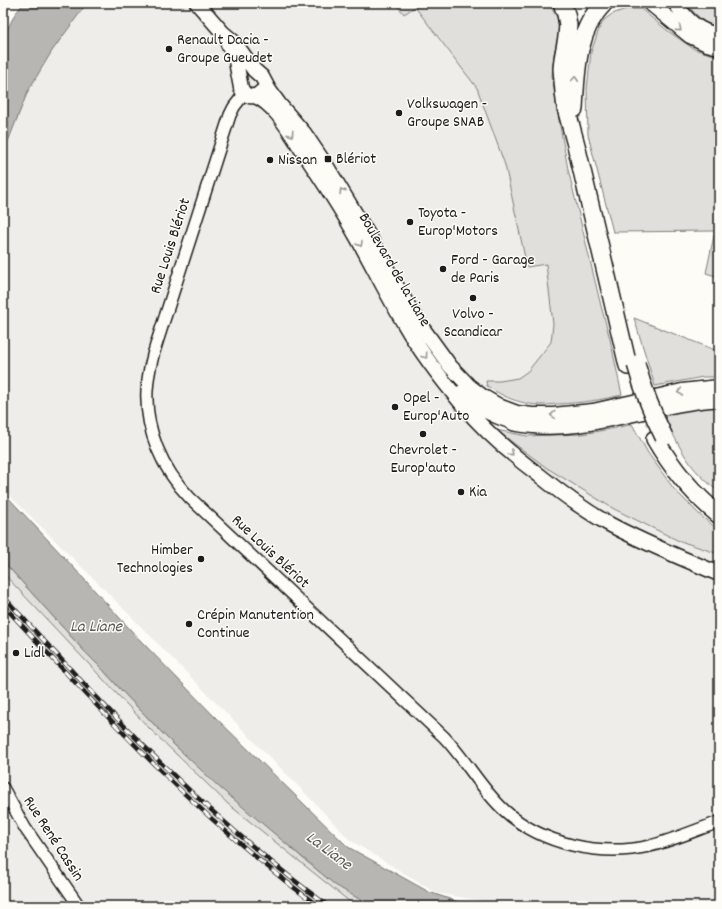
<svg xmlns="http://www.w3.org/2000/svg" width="722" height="909" viewBox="0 0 722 909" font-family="Dekko,sans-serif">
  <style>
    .built { fill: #eeede9 }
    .green { fill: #e0dfdb; stroke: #7e7e7c }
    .water { fill: #b7b6b2; stroke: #797876 }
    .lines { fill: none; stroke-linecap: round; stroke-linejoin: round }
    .minor-casing { stroke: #1c1c1c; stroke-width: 14 }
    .major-casing { stroke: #1c1c1c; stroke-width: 17 }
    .highway-casing { stroke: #1c1c1c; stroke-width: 20 }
    .minor { stroke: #fdfcf7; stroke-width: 11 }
    .major { stroke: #fdfcf7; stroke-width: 14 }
    .highway { stroke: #fdfcf7; stroke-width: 17 }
    .rail-casing { stroke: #1c1c1c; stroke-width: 4.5 }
    .rail { stroke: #fdfcf7; stroke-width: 3; stroke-dasharray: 9; stroke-linecap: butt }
    .highway-bridge-casing { stroke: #1c1c1c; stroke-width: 20; stroke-linecap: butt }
    .highway-bridge { stroke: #fdfcf7; stroke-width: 17 }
    .oneway { stroke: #989794 }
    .poi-dot { fill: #1c1c1c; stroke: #fdfcf7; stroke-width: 1.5 }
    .labels { text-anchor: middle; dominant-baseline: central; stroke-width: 3; stroke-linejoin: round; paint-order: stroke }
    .poi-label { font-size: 16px; fill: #1c1c1c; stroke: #fdfcf7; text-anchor: start }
    .street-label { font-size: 16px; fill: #1c1c1c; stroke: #fdfcf7 }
    .water-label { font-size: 17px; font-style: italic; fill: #5a5a58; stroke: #fdfcf7 }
  </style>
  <rect width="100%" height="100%" fill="#fdfcf7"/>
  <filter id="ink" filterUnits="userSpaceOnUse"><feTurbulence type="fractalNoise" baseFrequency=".025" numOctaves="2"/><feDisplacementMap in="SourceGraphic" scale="8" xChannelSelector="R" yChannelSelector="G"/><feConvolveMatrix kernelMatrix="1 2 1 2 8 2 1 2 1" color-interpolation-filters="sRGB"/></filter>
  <g filter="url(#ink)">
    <path class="built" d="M 87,3 L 395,3 L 404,14 L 415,7 L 477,88 L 505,165 L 527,267 L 546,264 L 553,324 L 551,342 L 528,371 L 518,378 L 500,381 L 486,381 L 496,430 L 614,509 L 677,540 L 719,554 L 719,906 L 513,906 L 436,893 L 350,840 L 307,795 L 104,589 L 3,489 L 3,154 L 28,91 L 52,51 Z
      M 3,573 L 150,729 L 228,804 L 355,906 L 3,906 Z"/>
    <path class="green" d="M 395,3 L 548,3 L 557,17 L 558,24 L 559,32 L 554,54 L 552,76 L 558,115 L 568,169 L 601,306 L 610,339 L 622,395 C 601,400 580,403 558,404 C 545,405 533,406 521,402 C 508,399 498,393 487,386 L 486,381 L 500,381 L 518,378 L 528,371 L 551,342 L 553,324 L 546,264 L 527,267 L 505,165 L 477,88 L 415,7 L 404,14 Z
      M 686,3 L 719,3 L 719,27 C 704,25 695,14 686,3 Z
      M 626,9 L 641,9 L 668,31 L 694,49 L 710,54 L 719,55 L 719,277 L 706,273 L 715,231 L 613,232 L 588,135 L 587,89 L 591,52 L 599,29 L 604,20 L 612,14 Z
      M 634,318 L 715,350 L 719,349 L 719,377 L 703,377 L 655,386 Z
      M 712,407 L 719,407 L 719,492 C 711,486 695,471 690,463 C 679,448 671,430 663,413 L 687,409 Z
      M 632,424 L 648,453 L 674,489 L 701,516 L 719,530 L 719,554 L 677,540 L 614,509 L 547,468 L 496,430 L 527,436 L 582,434 L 616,428 Z
      M 3,561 L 85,652 L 104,671 L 122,691 L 168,739 L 191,760 L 306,861 L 335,884 L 371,906 L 355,906 L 228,804 L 150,729 L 3,573 Z"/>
    <path class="water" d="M 24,3 L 87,3 L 52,51 L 28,91 L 3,154 L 3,38 L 15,14 Z
      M 3,492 L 63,556 L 139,639 L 215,717 L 348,847 L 429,892 L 470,906 L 371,906 L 335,885 L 219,787 L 168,739 L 122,691 L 104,671 L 85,652 L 3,561 Z"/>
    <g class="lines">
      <g class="minor-casing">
        <path id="minor" d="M 244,94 L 234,107 L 230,115 L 157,342 C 152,357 148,373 147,390 C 145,430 162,469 190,498 L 444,737 C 466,760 481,789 504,810 C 542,845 601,857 650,846 C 673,840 696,830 719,822
          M 3,788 L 25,828 L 79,906"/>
      </g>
      <g class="major-casing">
        <path id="major" d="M 197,3 L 223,33 L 235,43 L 254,70 L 262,77 L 269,90 L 279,104 L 304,133 L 327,167 L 367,233 L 402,296 L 418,322 L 450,366 L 469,386 L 482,396 L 501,407 L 517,413 L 532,415 L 553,415 L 593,411 L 682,391 L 719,387
          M 650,3 L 690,36 L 707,44 L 719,47
          M 675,3 C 687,20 698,32 719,35
          M 228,44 L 236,61 L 241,88 C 245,98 255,99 262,91
          M 255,96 C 275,104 290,132 302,150 C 321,178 340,207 357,237 C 373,266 388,296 405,325 C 421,353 442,380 463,405 C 485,432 511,454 539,475 C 561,493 584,510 609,524 C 644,543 682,558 719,574
          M 460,393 C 476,406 493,417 514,422"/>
      </g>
      <g class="highway-casing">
        <path id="highway" d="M 562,3 L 566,14 L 568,25 L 567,37 L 563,59 L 562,69 L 564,92 L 566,108 L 576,145 L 628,366
          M 574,109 C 576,73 576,31 604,3
          M 514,422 C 584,436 650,401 719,398
          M 655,439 C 672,468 693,494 719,515"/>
      </g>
      <use href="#minor" class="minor"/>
      <use href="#major" class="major"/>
      <use href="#highway" class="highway"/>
      <g class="rail-casing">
        <path id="rail" d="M 3,596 C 56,654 109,712 165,767 C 217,817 271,864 328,906
          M 3,605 C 55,661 107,718 162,772 C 211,820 263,865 318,906"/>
      </g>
      <use href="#rail" class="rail"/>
      <g class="highway-bridge-casing">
        <path id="highway-bridge" d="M 636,364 C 643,389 652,413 664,437"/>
      </g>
      <use href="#highway-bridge" class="highway-bridge"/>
    </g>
    <defs><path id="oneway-chevron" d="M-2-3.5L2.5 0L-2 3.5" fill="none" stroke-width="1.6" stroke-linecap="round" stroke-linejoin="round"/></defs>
    <g class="oneway">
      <use href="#oneway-chevron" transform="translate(679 29) rotate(41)"/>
      <use href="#oneway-chevron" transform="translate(575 79) rotate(-86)"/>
      <use href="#oneway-chevron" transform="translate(291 134) rotate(55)"/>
      <use href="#oneway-chevron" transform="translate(342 191) rotate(-122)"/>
      <use href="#oneway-chevron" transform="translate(360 244) rotate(61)"/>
      <use href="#oneway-chevron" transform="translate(425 356) rotate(54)"/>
      <use href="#oneway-chevron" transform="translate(680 392) rotate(170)"/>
      <use href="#oneway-chevron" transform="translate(553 415) rotate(178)"/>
      <use href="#oneway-chevron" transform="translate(511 453) rotate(41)"/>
    </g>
  </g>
  <g class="poi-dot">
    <circle cx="169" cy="49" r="4"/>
    <circle cx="399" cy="113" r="4"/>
    <rect x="324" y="155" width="8" height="8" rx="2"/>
    <circle cx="270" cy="160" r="4"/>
    <circle cx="410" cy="222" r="4"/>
    <circle cx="443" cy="269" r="4"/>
    <circle cx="473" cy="298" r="4"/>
    <circle cx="395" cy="407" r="4"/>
    <circle cx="423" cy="434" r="4"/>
    <circle cx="461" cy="492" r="4"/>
    <circle cx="201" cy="559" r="4"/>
    <circle cx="189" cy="624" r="4"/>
    <circle cx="16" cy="653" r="4"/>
  </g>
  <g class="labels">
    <g class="poi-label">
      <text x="177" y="40">Renault Dacia -<tspan x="177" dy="18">Groupe Gueudet</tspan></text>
      <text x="407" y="104">Volkswagen -<tspan x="407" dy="18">Groupe SNAB</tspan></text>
      <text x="336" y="159">Blériot</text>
      <text x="278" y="160">Nissan</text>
      <text x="418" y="213">Toyota -<tspan x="418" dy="18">Europ'Motors</tspan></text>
      <text x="451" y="260">Ford - Garage<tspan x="451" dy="18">de Paris</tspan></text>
      <text x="473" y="314" text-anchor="middle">Volvo -<tspan x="473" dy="18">Scandicar</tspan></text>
      <text x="403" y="398">Opel -<tspan x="403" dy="18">Europ'Auto</tspan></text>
      <text x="423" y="450" text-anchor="middle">Chevrolet -<tspan x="423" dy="18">Europ'auto</tspan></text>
      <text x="469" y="492">Kia</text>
      <text x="193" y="550" text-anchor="end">Himber<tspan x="193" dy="18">Technologies</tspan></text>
      <text x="197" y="615">Crépin Manutention<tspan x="197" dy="18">Continue</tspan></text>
      <text x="24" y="653">Lidl</text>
    </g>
    <g class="street-label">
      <text transform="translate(171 246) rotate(-72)">Rue Louis Blériot</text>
      <text transform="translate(394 270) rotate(60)">Boulevard de la Liane</text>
      <text transform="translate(270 552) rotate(43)">Rue Louis Blériot</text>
      <text transform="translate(53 839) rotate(57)">Rue René Cassin</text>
    </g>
    <g class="water-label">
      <text x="96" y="628">La Liane</text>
      <text transform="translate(328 852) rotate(37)">La Liane</text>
    </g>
  </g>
  <rect width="722" height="909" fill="none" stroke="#fdfcf7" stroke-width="16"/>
  <rect x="8" y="8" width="706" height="893" fill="none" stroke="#1c1c1c" stroke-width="1.5" filter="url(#ink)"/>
</svg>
